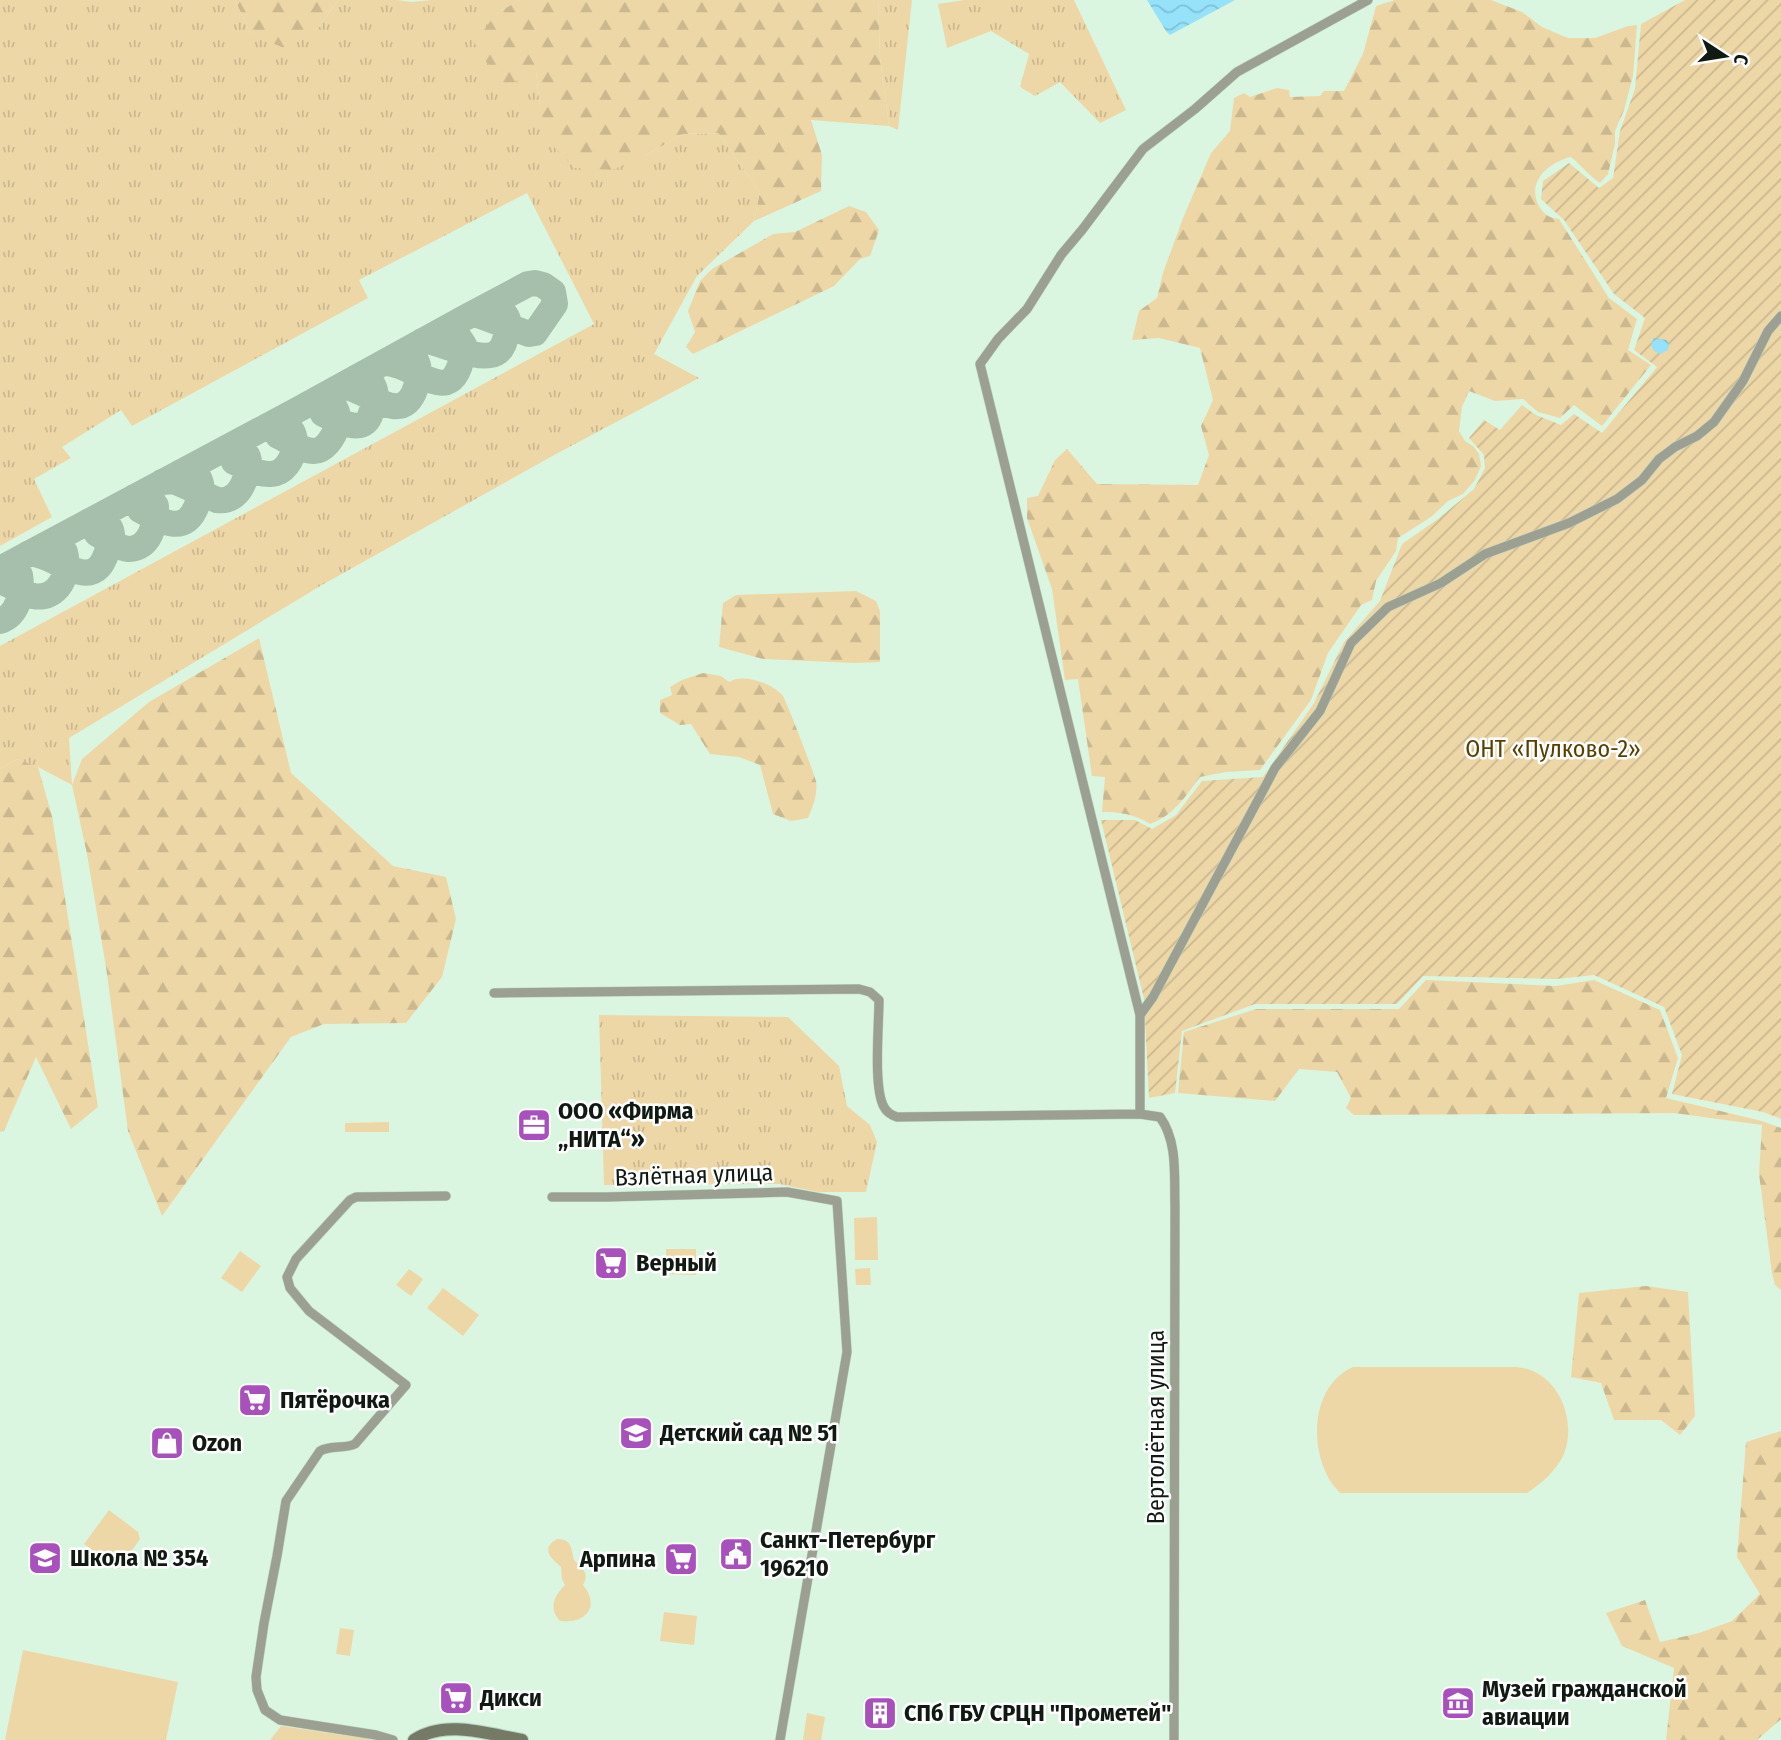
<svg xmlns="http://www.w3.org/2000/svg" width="1781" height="1740" viewBox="0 0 1781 1740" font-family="'Fira Sans Condensed',sans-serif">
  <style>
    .grass { fill: url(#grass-tufts) }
    .forest { fill: url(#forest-firs) }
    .park { fill: #eed7a7 }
    .garden { fill: url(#garden-furrows) }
    .water { fill: url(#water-waves) }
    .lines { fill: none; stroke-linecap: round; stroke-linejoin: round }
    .taxiway { stroke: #a6beac; stroke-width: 26 }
    .street-casing { stroke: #bad3bf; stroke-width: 10 }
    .secondary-casing { stroke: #bad3bf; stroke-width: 14 }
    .street { stroke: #9ca093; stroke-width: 9 }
    .secondary { stroke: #757a67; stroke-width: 12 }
    .labels { text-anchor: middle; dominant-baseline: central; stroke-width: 5; stroke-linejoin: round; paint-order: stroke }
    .park-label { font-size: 24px; fill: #584000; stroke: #fff }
    .poi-label { font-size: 24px; font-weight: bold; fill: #101a12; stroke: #fff; text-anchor: start }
    .street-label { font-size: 24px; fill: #101a12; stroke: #fff }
  </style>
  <defs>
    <pattern id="grass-tufts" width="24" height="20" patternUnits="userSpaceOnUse" patternTransform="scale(1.75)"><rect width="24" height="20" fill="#eed7a7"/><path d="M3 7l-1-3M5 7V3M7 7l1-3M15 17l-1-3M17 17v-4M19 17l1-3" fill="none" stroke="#cbb88f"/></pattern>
    <pattern id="forest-firs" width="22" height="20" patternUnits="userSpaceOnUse" patternTransform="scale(1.75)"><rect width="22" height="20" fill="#eed7a7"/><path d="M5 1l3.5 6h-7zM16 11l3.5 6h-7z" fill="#cbb88f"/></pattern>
    <pattern id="garden-furrows" width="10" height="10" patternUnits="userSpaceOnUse" patternTransform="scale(1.75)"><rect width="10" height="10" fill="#eed7a7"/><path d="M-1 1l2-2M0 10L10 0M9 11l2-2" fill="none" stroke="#cbb88f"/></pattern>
    <pattern id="water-waves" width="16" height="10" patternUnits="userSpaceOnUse" patternTransform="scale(1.75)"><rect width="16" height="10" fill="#95e2fa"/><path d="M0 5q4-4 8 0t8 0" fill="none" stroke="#7fc1d5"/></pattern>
  </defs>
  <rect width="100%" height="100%" fill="#daf6e0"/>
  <path class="grass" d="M 0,0 L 235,0 L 251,34 L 319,27 L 338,0 L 397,0 L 411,2 L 432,0 L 519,0 L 496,14 L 536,71 L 540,107 L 646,155 L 683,134 L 718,133 L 760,192 L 754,221 L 697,276 L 654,354 L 699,378 L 556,454 L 322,585 L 69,738 L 72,785 L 38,767 L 17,759 L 0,769 L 0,646 L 594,324 L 527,193 L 359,280 L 368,298 L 132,426 L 121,410 L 62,447 L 71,458 L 34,479 L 52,517 L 0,546 Z
    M 878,0 L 912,0 L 898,130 L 889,126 L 880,58 Z
    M 964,0 L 1074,0 L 1126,110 L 1100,123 L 1060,82 L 1035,96 L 1020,87 L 1029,54 L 991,31 L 947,48 L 938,4 Z
    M 599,1015 L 788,1017 L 839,1066 L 847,1106 L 870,1125 L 877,1142 L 866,1192 L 818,1192 L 779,1184 L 604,1185 Z"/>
  <path class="forest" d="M 235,0 L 338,0 L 319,27 L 284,48 L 251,34 Z
    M 519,0 L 878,0 L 880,58 L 889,126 L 811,120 L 822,155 L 821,191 L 754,221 L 760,192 L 718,133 L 683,134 L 646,155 L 612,170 L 575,168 L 549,142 L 540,107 L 536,71 L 505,87 L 474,43 L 496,14 Z
    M 1395,0 L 1491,0 L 1522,12 L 1542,27 L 1568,38 L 1595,38 L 1628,26 L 1637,25 L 1633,76 L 1624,110 L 1615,131 L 1615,144 L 1608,174 L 1600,183 C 1589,176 1582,166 1571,157 C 1550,162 1527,180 1538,204 C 1543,214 1549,218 1559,219 L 1609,298 L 1637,319 L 1628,350 L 1651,365 L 1602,426 L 1574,405 L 1560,418 L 1538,412 L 1523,399 L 1495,401 L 1469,391 L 1462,407 L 1459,431 L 1465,441 L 1473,446 L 1479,454 L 1481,466 L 1475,480 L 1463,494 L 1448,501 L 1431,517 L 1398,538 L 1396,551 L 1376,581 L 1372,600 L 1361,605 L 1328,653 L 1311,700 L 1260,770 L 1226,772 L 1200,777 C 1185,797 1174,815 1150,824 C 1134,814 1120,812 1102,812 L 1105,777 L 1092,776 L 1078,679 L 1065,680 L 1052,589 L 1027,518 L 1027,498 L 1038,496 L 1055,460 L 1067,449 L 1097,484 L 1198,485 L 1209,455 L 1201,426 L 1213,400 L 1200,348 L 1159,338 L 1132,340 L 1139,311 L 1157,298 L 1163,273 L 1183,218 L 1211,153 L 1230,131 L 1234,98 L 1244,93 L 1250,97 L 1277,88 L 1289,90 L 1290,97 L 1320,96 L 1324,91 L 1344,91 L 1363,54 L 1376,6 Z
    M 849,206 L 866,212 L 879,230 L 870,256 L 860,259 L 834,286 L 693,354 L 686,347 L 695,332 L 688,311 L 700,281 L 712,269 L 773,234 L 795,232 Z
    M 856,591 L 876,601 L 880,611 L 880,662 L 854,663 L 763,659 L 719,647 L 723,603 L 736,595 Z
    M 259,638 L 291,773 L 393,866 L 446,877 L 456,919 L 442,977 L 406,1023 L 324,1024 L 291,1037 L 162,1216 L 128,1131 L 106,967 L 87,854 L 72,785 L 82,759 L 149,702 Z
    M 703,673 L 721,676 L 729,682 C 743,673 772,683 783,696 C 786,700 814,773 816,781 C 818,793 813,807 808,818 L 791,821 L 773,814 L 760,765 L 739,757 L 710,754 L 691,724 L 680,725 L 660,713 L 660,700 L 672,695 L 670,687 L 682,680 Z
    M 17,759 L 38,767 L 52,816 L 98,1107 L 71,1129 L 36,1057 L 4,1131 L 0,1132 L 0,769 Z
    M 1426,980 L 1556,986 L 1594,980 L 1660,1010 L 1678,1058 L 1666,1098 L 1762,1121 L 1781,1128 L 1781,1290 L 1775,1285 L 1772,1273 L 1759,1174 L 1762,1125 L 1674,1113 L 1354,1115 L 1346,1108 L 1351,1098 L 1337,1072 L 1299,1069 L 1275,1101 L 1178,1093 L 1184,1032 L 1256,1009 L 1399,1009 Z
    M 1646,1286 L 1688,1292 L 1695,1416 L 1680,1435 L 1661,1420 L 1614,1420 L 1601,1383 L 1571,1377 L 1579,1293 Z
    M 1781,1431 L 1781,1719 L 1757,1740 L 1666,1740 L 1674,1668 L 1622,1646 L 1606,1613 L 1645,1600 L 1660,1642 L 1699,1633 L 1732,1621 L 1760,1594 L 1737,1557 L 1746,1442 Z"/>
  <path class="park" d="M 389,1122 L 389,1132 L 345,1132 L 345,1123 Z
    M 877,1217 L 878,1260 L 855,1260 L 854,1218 Z
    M 666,1249 L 696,1249 L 696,1275 L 666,1274 Z
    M 240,1251 L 261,1266 L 242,1292 L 221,1278 Z
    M 870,1268 L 871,1285 L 856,1285 L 855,1269 Z
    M 409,1269 L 423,1279 L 411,1296 L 396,1285 Z
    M 443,1288 L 479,1315 L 463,1336 L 427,1308 Z
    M 1353,1367 L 1516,1367 C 1523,1368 1530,1369 1537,1373 C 1564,1388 1575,1426 1564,1454 C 1557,1470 1541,1484 1527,1493 L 1340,1493 C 1335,1487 1330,1482 1327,1475 C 1309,1440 1314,1384 1353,1367 Z
    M 109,1510 L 138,1532 L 140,1539 L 119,1569 L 84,1544 Z
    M 557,1539 C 572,1539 571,1548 574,1560 C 582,1569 590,1572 583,1585 C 601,1607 585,1624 560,1621 C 548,1609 554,1596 565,1585 L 562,1579 L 561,1567 C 551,1558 540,1549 557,1539 Z
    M 664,1612 L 697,1616 L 694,1645 L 660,1641 Z
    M 340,1628 L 354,1630 L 350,1656 L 336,1654 Z
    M 23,1650 L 178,1682 L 166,1740 L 5,1740 Z
    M 807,1713 L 825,1717 L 821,1740 L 803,1740 Z
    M 281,1726 L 364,1738 L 373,1740 L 270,1740 Z"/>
  <path class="garden" d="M 1685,0 L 1781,0 L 1781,1119 L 1763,1112 L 1672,1094 L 1682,1055 L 1664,1007 L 1594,975 L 1556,979 L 1423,976 L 1397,1004 L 1255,1004 L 1182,1031 L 1175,1093 L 1149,1098 L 1144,999 L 1101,820 L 1135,820 L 1152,829 L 1176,815 L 1202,781 L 1263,777 L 1314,703 L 1344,642 L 1380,601 L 1402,544 L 1438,519 L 1474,489 L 1485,468 L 1484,455 L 1469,438 L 1484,420 L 1500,430 L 1522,405 L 1536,415 L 1561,425 L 1574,414 L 1602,433 L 1657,367 L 1634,350 L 1645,318 L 1614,294 L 1564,220 L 1541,199 L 1543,181 L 1569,163 L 1599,188 L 1613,178 L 1620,131 L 1635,89 L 1641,24 Z"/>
  <path class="water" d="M 1147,0 L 1235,0 L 1170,35 L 1166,31 Z
    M 1654,338 L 1667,340 L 1669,345 L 1668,350 L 1660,354 L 1654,351 L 1651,345 Z"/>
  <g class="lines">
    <path class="taxiway" d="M 535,283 L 543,285 L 553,292 L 555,304 L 535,333 L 529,334 L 478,315 L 470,315 L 528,284 Z
      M 422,341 L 428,341 C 445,345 484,363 498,352 C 504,347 505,340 507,332 C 509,324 510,319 503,312
      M 383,363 C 417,361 455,419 464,345 L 458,336
      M 342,386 C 367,388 402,430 416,387 C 418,377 421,370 416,360
      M 323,414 C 334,418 355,432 366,422 C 370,419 371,412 373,407 C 376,398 377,393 373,385
      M 278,436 C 289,441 302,451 314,451 C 334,451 354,400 317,399
      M 234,462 C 245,467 259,475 271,474 C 297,473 307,418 273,424
      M 162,482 L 174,481 L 217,500 C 235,502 242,489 247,474 C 253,455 245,446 225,449
      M 140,510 C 162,522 185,536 197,505 C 201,495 204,488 199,478
      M 97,534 C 106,539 118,548 128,549 C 150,550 156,523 156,506 C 151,498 144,495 134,497
      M 28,554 C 50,551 81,586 99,567 C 104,562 106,554 109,547 C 113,537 114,531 106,522 L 96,520 L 89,521
      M 0,569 L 301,408 L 470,315
      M 0,581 L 33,596 C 58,601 71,573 65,552
      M 0,621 C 18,615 23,593 20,575"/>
    <g class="street-casing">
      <path id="street" d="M 494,993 L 859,989 L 870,992 L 879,1000 C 879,1025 873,1088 884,1107 C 887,1113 891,1115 897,1117 L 1140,1114 L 1160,1117 C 1178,1142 1174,1176 1175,1206 L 1174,1740
        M 1140,1015 L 980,364 L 998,339 L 1027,309 L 1061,255 L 1082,230 L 1143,149 L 1195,109 L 1237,72 L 1368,0
        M 1140,1114 L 1140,1015 L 1153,997 L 1275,768 L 1320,711 L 1351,643 L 1388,607 L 1441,583 L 1485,554 L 1569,523 L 1617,499 L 1642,480 L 1659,459 L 1675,447 L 1697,436 L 1714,422 L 1743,381 L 1768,331 L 1781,316
        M 552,1197 L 606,1197 L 787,1192 L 837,1201 L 847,1352 L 780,1740
        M 393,1740 L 376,1735 L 280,1720 L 265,1710 L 257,1690 L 256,1677 L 264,1623 L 277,1556 L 286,1501 L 320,1451 C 331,1445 344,1449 355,1444 L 406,1385 L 309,1311 L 290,1288 L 287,1277 L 296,1259 L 350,1200 L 356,1197 L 446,1196"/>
    </g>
    <g class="secondary-casing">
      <path id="secondary" d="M 414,1740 C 445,1719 488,1734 522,1740"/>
    </g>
    <use href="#street" class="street"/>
    <use href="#secondary" class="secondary"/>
  </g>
  <defs>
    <g id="office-square" transform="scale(1.75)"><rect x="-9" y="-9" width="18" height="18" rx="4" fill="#a850bc" stroke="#fff"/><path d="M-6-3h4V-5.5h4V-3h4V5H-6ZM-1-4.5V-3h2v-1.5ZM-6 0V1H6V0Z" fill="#fff"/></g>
    <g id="supermarket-square" transform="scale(1.75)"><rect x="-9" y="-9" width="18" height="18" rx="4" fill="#a850bc" stroke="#fff"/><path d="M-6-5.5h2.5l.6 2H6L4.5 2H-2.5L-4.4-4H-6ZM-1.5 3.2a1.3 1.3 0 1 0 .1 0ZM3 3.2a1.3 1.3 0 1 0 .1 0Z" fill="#fff"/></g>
    <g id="school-square" transform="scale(1.75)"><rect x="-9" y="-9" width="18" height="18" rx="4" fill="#a850bc" stroke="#fff"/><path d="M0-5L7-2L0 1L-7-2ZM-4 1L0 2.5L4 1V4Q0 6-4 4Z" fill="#fff"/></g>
    <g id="shop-square" transform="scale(1.75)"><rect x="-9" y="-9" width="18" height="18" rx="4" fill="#a850bc" stroke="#fff"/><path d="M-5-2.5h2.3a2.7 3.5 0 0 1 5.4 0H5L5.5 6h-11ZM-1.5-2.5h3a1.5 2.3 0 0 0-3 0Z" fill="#fff"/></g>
    <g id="civic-square" transform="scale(1.75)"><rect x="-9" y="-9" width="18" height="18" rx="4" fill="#a850bc" stroke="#fff"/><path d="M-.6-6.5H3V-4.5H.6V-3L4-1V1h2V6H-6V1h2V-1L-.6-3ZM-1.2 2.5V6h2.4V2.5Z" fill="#fff"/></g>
    <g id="museum-square" transform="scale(1.75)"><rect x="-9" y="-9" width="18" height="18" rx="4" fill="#a850bc" stroke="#fff"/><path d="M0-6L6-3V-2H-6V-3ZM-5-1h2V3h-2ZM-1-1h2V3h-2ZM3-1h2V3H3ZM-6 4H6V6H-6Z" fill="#fff"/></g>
    <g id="building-square" transform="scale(1.75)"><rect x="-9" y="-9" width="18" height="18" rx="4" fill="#a850bc" stroke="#fff"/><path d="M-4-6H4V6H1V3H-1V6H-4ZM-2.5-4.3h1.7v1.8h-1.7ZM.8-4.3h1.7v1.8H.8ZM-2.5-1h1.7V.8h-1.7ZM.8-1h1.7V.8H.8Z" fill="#fff"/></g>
  </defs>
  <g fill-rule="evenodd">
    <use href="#office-square" x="534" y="1125"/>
    <use href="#supermarket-square" x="611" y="1263"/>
    <use href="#supermarket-square" x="255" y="1400"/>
    <use href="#school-square" x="636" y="1433"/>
    <use href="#shop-square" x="167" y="1443"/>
    <use href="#civic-square" x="736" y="1554"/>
    <use href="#school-square" x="45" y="1558"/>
    <use href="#supermarket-square" x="681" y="1559"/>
    <use href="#supermarket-square" x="456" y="1698"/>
    <use href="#museum-square" x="1458" y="1703"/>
    <use href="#building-square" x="880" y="1713"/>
  </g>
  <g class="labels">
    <g class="park-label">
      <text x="1553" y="749">ОНТ «Пулково-2»</text>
    </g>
    <g class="poi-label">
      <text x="558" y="1111">ООО «Фирма<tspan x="558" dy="28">„НИТА“»</tspan></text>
      <text x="636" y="1263">Верный</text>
      <text x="280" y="1400">Пятёрочка</text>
      <text x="660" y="1433">Детский сад № 51</text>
      <text x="192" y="1443">Ozon</text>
      <text x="760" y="1540">Санкт-Петербург<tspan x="760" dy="28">196210</tspan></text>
      <text x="70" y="1558">Школа № 354</text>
      <text x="656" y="1559" text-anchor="end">Арпина</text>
      <text x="1482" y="1689">Музей гражданской<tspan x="1482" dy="28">авиации</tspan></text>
      <text x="480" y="1698">Дикси</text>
      <text x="904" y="1713">СПб ГБУ СРЦН "Прометей"</text>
    </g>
    <g class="street-label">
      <text transform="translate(694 1175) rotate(-2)">Взлётная улица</text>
      <text transform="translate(1156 1427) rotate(-90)">Вертолётная улица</text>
    </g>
  </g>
  <g transform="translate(1725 56) rotate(102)" stroke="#ffffff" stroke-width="5" paint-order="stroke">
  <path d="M0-5L12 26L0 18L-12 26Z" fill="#101a12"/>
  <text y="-10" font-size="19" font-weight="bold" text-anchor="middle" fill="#101a12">С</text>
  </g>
</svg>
